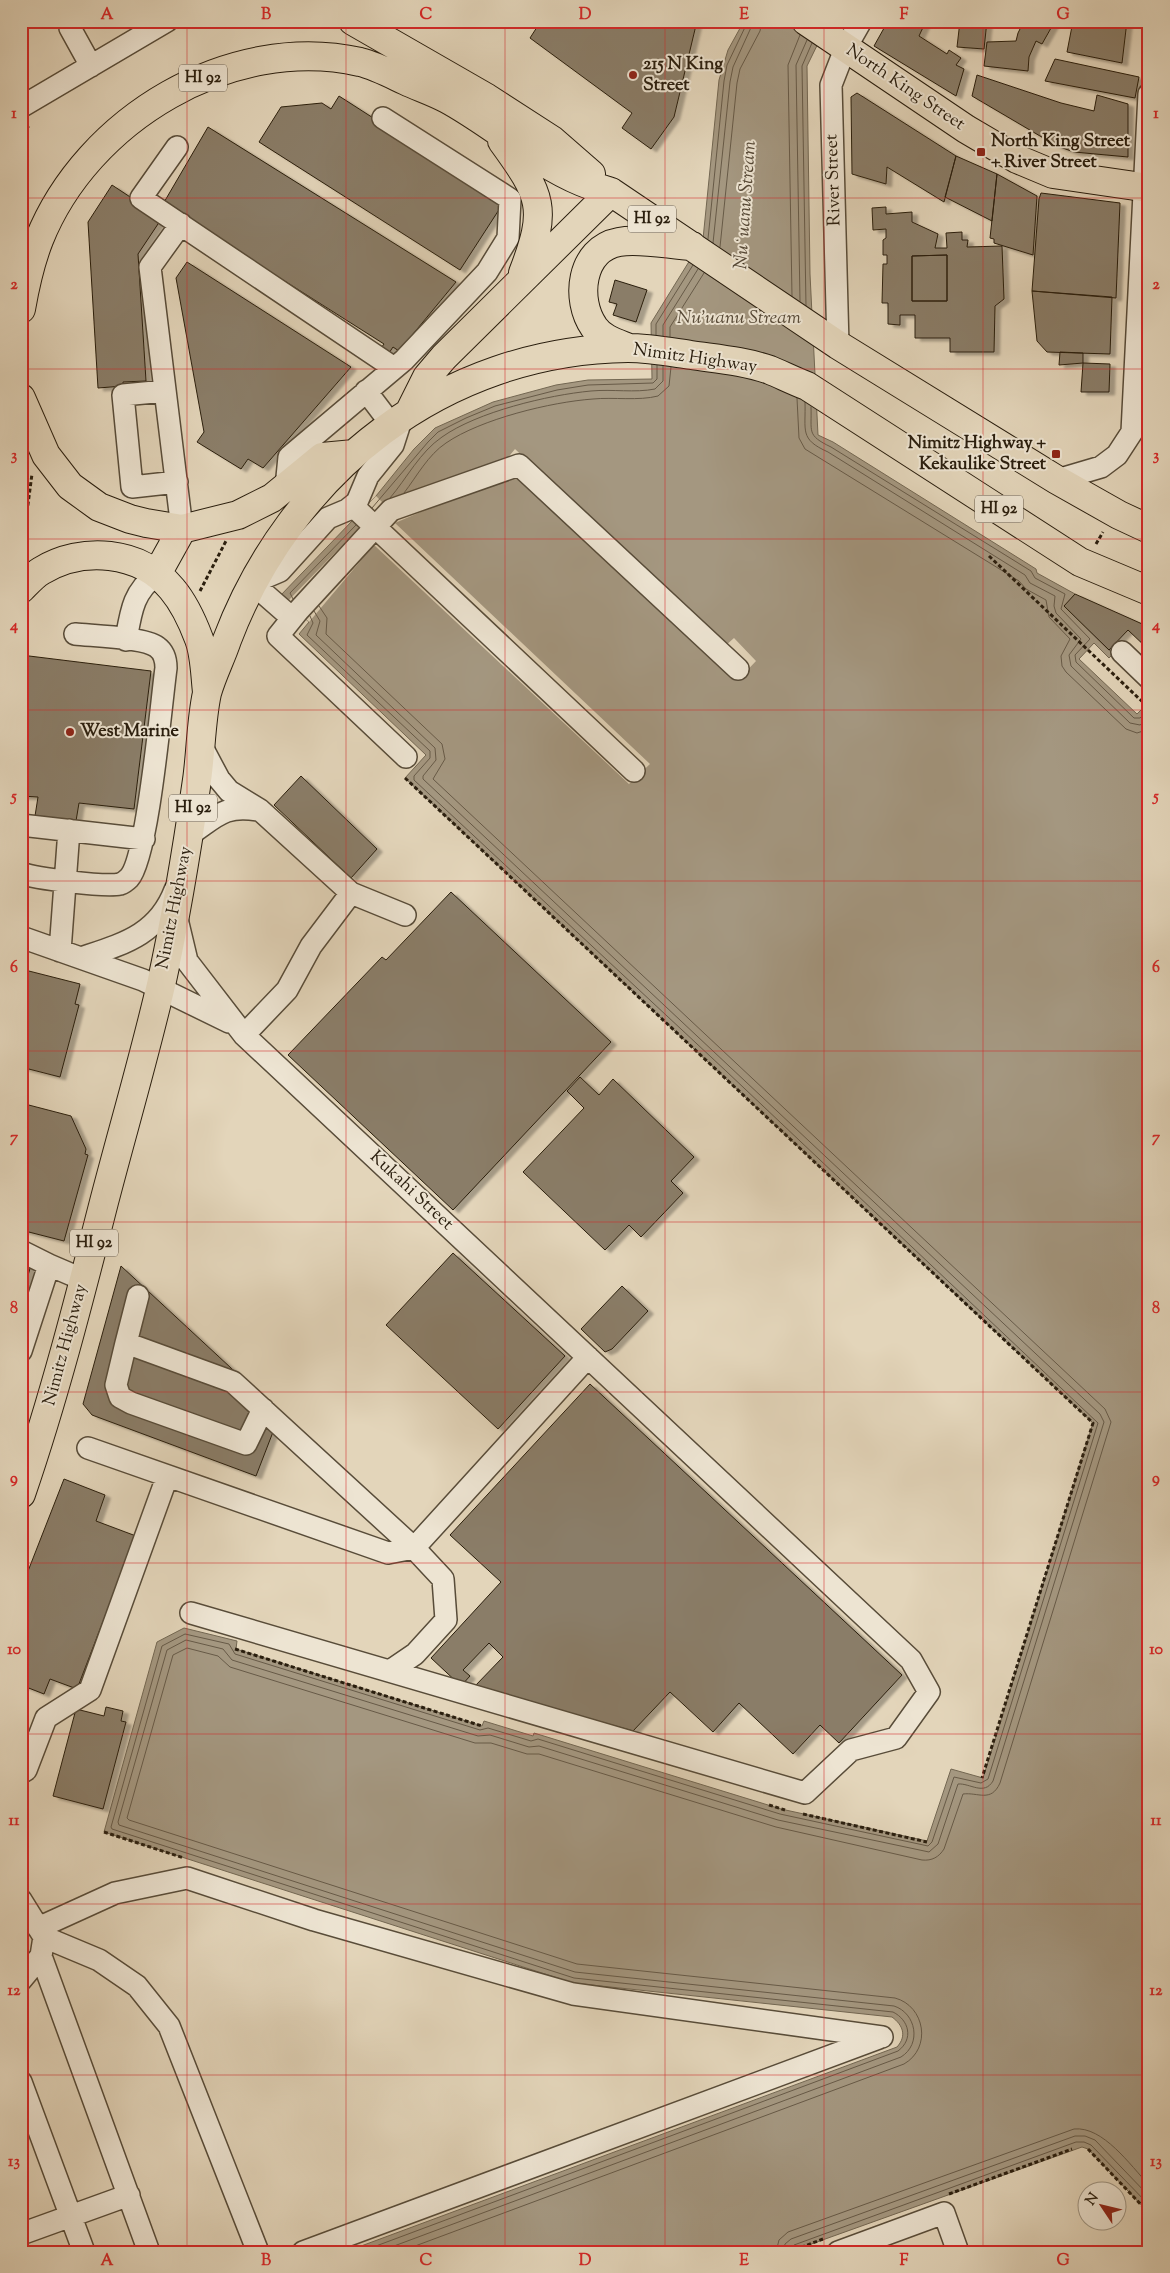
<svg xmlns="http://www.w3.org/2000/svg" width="1170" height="2273" viewBox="0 0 1170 2273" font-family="'Sorts Mill Goudy',serif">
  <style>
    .water { fill: #a49780; stroke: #736752 }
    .pier { fill: #e3d5ba }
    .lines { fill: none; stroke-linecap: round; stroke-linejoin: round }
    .shore { stroke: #675a47; stroke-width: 1 }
    .stream { stroke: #736752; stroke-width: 5.5 }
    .building { fill: #8a7d67; stroke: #2a1e0e; fill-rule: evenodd; filter: url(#shadow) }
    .minor-casing { stroke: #584c39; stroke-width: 24 }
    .major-casing { stroke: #2a1e0e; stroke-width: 30 }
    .path { stroke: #2a1e0e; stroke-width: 3; stroke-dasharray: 4 2.5; stroke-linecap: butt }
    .minor { stroke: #ede4d2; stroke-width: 21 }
    .major { stroke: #e3d5ba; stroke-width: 28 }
    .grid { fill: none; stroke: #d62828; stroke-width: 1; stroke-opacity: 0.55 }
    .poi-dot { fill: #8f2418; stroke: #ede4d2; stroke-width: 2 }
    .labels { text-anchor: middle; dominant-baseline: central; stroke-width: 4; stroke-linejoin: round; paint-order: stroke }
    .shield { fill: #ede4d2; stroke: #645949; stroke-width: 1 }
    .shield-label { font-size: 16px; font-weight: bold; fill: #2a1e0e }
    .poi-label { font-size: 18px; font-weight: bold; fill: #2a1e0e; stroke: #ede4d2; text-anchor: start }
    .street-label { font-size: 18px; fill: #2a1e0e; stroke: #ede4d2 }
    .water-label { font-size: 19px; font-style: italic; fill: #554836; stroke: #ede4d2 }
    .neatline { fill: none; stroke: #d62828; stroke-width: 2 }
    .grid-label { font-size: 16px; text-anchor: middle; font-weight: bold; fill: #d62828 }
  </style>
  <defs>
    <filter id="shadow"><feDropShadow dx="5.5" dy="3" stdDeviation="1" flood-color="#0004"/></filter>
  </defs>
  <rect width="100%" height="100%" fill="#e3d5ba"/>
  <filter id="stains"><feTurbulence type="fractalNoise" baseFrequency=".004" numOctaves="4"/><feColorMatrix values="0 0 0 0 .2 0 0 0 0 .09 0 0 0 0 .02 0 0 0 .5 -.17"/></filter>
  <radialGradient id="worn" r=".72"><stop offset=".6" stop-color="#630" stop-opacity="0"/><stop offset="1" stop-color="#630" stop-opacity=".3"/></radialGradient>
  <path class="water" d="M 744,21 L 829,21 L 807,66 L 810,274 L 818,435 L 833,442 L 1036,569 L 1037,573 L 1075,594 L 1065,607 L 1113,654 L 1109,658 L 1094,643 L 1079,659 L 1137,714 L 1149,702 L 1149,2213 L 1088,2149 L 1082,2147 L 789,2252 L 345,2252 L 897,2047 C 907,2036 903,2025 892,2017 L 573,1983 L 104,1832 L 157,1642 L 184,1628 L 237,1641 L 236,1649 L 482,1726 L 484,1721 L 533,1736 L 534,1733 L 781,1809 L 927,1841 L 951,1769 L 983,1778 L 1093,1423 L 405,778 L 426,755 L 299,634 L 309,622 L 280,596 L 376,496 L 414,449 L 435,428 L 493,402 L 556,385 L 588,380 L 652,379 L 651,323 L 703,239 L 719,80 L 728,50 Z"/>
  <path class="pier" d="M 515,449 L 724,647 L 734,638 L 756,661 L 738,680 L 525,479 L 505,476 L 395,523 L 650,764 L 629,784 L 374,545 L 309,622 L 288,601 L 364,523 L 357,516 L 376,496 L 384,504 L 506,460 Z"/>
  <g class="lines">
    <path class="shore" d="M 708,239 L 724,81 L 727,65 L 748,21
      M 713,243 L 730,82 L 733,67 L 754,21
      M 720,247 L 737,83 L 740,69 L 760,31 L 762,21
      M 792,296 L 788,65 L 800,35
      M 800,301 L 796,65 L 807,40
      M 806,306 L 802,66 L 812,43
      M 656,335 L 656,324 L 693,265
      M 663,336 L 663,325 L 698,269
      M 670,337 L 670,327 L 704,273
      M 797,398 L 799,438 L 805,449 L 1019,581 L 1026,589 L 1046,600 L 1049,617 L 1070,639 L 1061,656 L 1062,666 L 1066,672 L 1126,729 L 1137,733 L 1149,729
      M 805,402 C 806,431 799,439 828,452 L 1025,575 L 1030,583 L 1055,596 L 1054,606 L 1056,613 L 1081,639 L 1069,655 L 1071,666 L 1130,723 L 1140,725 L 1149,719
      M 811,407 C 812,432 806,435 831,447 L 1031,571 L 1035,578 L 1065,594 L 1061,609 L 1090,639 L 1075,655 L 1076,662 L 1134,718 L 1140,718 L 1149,710
      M 404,493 C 417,476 428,455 446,443 C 481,419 551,402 593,399 C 613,397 639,401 658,396 L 669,386 L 671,367
      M 390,498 C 407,478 420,452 442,437 C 477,412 548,395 591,391 C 612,389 635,393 655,389 L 663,381 L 663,366
      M 372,508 L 428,442 L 438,432 L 466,418 L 495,406 L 557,390 L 588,385 L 653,383 L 657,379 L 657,365
      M 293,599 L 290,593 L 356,525
      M 319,606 L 327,618 L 326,634 L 442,744 L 445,759 L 433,779 L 1105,1409 L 1111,1422 L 1000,1783 C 991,1803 978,1792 963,1794 L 944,1849 C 939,1857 932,1861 922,1860 L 776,1827 L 539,1754 L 527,1754 L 491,1743 L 475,1743 L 230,1667 L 218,1656 L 187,1648 L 173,1655 L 127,1818 L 129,1820 L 577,1964 L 895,1998 C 925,2006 932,2048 904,2064 L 399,2252
      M 314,611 L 320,621 L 316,635 L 435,748 L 436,760 L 423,776 L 423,779 L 1100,1414 L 1104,1422 L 993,1781 C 984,1796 970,1783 958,1784 L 938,1844 L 929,1852 L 778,1820 L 539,1746 L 529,1747 L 490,1735 L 478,1736 L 232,1660 L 223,1649 L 186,1640 L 167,1650 L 118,1822 L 119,1825 L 575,1972 L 894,2006 C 916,2013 922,2044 901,2057 L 378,2252
      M 310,616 L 313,623 L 307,635 L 430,751 L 430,758 L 414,776 L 414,780 L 726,1071 L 1098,1423 L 988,1779 L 981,1783 L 954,1777 L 932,1842 L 928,1846 L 780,1814 L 538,1739 L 531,1741 L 488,1728 L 480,1730 L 235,1654 L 229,1644 L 185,1634 L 162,1646 L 111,1827 L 112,1829 L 574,1978 L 893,2012 C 909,2020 914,2039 898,2051 L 360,2252
      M 776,2252 L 779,2240 L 788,2232 L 1074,2129 C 1103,2126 1130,2165 1149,2185
      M 783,2252 L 785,2244 L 791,2239 L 1075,2136 L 1085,2136 L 1095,2140 L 1149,2196
      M 790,2252 L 794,2245 L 1076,2142 L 1084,2142 L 1091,2145 L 1149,2205"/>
    <path class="stream" d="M 21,2244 L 24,2252"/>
  </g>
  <path class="building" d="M 535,21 L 697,21 L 674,117 L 651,149 L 622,128 L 632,113 L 530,38 L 539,24 Z
    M 888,21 L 926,21 L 919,36 L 947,54 L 949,50 L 961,58 L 956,65 L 964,69 L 956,96 L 874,46 Z
    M 960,21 L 987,21 L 984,49 L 957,47 Z
    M 1024,21 L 1055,21 L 1042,44 L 1036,41 L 1029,57 L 1028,71 L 984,66 L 987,42 L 1016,41 L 1018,33 Z
    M 1073,21 L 1127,21 L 1122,63 L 1067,52 Z
    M 1055,59 L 1139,77 L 1135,98 L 1045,81 Z
    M 977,75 L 1061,103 L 1094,111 L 1097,95 L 1128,104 L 1128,157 L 1074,152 L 1057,146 L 972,96 Z
    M 857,93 L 956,156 L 944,202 L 887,167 L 886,184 L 852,174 L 851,97 Z
    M 339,96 L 504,202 L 460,270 L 259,142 L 281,107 L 322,103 L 331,109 Z
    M 208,127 L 456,282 L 399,351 L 393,347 L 389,353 L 381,348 L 384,344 L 163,204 Z
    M 956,156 L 997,174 L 992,221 L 945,197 Z
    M 997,174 L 1037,196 L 1033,255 L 994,243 L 994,239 L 990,238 Z
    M 112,185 L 162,218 L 138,254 L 146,381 L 123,382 L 123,386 L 98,388 L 88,222 Z
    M 1041,193 L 1120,203 L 1116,298 L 1032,291 L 1039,199 Z
    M 886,207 L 886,214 L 912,212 L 912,222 L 938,234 L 935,248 L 947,248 L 946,233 L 962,232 L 962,240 L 968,240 L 967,247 L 1002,246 L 1004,299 L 995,306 L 994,352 L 950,352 L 950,338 L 915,338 L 915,315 L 900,315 L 900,325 L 888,324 L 888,303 L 882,303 L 883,264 L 887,264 L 887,255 L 883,255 L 883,240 L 886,238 L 886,229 L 873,230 L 872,208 ZM 947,255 L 947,301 L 912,301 L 912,256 Z
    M 947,255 L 947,301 L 912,301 L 912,256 Z
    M 187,262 L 351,367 L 263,468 L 248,459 L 241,469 L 197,442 L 204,432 L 176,278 Z
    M 615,280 L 647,290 L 636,322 L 613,315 L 617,304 L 609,302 Z
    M 1032,291 L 1112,297 L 1110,354 L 1047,352 L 1037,341 Z
    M 1060,352 L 1083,353 L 1083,363 L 1059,365 Z
    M 1083,363 L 1110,364 L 1109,392 L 1081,392 Z
    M 1075,594 L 1149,627 L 1149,650 L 1128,630 L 1109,650 L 1064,606 Z
    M 21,655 L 151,671 L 134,809 L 79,803 L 76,821 L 35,816 L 38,797 L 21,796 Z
    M 301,776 L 377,849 L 351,878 L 274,805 Z
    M 451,892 L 611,1042 L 453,1210 L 288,1055 L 382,957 L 386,960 Z
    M 21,969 L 80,984 L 75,1004 L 79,1005 L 60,1077 L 21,1067 Z
    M 580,1077 L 599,1095 L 613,1079 L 694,1157 L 671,1181 L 683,1193 L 641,1237 L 629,1225 L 605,1250 L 523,1172 L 584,1108 L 567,1091 Z
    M 21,1103 L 71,1116 L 86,1149 L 85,1154 L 88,1155 L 64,1241 L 21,1230 Z
    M 453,1253 L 565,1356 L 498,1429 L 386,1325 Z
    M 21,1262 L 31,1265 L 21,1300 Z
    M 121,1266 L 355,1483 L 343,1497 L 273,1432 L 256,1476 L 92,1415 L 83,1404 Z
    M 622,1286 L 648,1311 L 612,1349 L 605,1352 L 581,1329 Z
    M 590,1384 L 902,1675 L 839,1743 L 820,1725 L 793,1754 L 739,1703 L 713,1732 L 670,1692 L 633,1731 L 475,1686 L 503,1657 L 489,1643 L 463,1670 L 470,1676 L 461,1686 L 431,1658 L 501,1582 L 450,1535 Z
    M 64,1479 L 105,1495 L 96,1521 L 136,1536 L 77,1689 L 50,1679 L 44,1694 L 21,1685 L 21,1589 Z
    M 106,1707 L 123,1711 L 121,1721 L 126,1722 L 103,1809 L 53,1796 L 76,1709 L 104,1716 Z"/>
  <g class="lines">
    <g class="minor-casing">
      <path id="minor" d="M 71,21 L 70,28 L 91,66
        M 21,107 L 167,21
        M 177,147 L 141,198 L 394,368
        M 181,224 L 150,267 L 182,529
        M 838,345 L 831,85 L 845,49 L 861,21
        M 165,391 L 123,395 L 132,487 L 177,482
        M 366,391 L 391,424
        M 1057,480 L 1101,467 L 1117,455 L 1132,432 L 1149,94
        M 286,487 L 289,457 L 404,360 L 487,272 L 508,238 L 510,199 L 383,118
        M 353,506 L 634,771
        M 292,618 L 252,583 L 280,571 L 328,518 L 347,510 L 357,502 L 368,476 L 393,445 L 402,417
        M 126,640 C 131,611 133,592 157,574
        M 1122,652 L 1149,678
        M 202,747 L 219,779 L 229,791 L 260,810 L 351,893 L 405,915
        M 406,757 L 278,636 L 298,611 L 391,510 L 519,465 L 738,669
        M 21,825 L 144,839
        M 189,835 C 215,818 224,804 257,810
        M 21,873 C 36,879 105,887 120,884 C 123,883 127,880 129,878 C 148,858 161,704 166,668 C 166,660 164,652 157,647 C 144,637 93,636 75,634
        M 177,919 L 187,961 L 244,1035 L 911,1660 L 929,1692 L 896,1738 L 851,1750 L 805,1793 L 191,1613
        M 21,937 L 143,980 L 229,1022
        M 60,951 L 69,830
        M 81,958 C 123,944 158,935 175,890
        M 244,1035 L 287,990 L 311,946 L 351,893
        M 21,1251 L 49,1265 L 21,1351
        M 49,1265 L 84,1280
        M 126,1343 L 138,1296
        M 263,1409 L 246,1444 L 131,1403 L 120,1397 L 116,1385 L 126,1343 L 233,1382 L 414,1548 L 443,1579 L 446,1620 L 415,1654 L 390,1671
        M 88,1448 L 388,1553 L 414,1548 L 588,1357
        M 21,1773 L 26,1770 L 46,1718 L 90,1690 L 167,1477
        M 21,1900 L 44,1937 L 41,1956 L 21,1980
        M 38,1928 L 115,1893 L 187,1878 L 314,1920 L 573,1994 L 882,2037
        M 44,1937 L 99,1960 L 137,1986 L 169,2026 L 258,2252
        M 41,1956 L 149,2252
        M 21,2082 L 84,2252
        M 21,2234 L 129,2195
        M 303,2252 L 879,2038
        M 838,2252 L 944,2213 L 958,2252"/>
    </g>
    <g class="major-casing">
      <path id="major" d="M 353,21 L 487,98 L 552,140 L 591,174
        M 806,21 L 966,129 L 1017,159 L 1053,174 L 1149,188
        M 502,141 C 542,196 548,208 523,273
        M 21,309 C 25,286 30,263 39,240 C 87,119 231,33 360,62 C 376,66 391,74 406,81 C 419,87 434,92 447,99 C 493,124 534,162 582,182 C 592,186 602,189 611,192 L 838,345 L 1057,480 L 1119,515 L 1149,529
        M 629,348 C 617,343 602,339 594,327 C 575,300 580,249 619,242 C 639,238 671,245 692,246
        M 21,398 L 46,455 L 70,486 L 99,507 L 130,519 L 146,523 L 182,529 L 238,515 L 272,498 L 322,457 L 354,454
        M 410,411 L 427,377 L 444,357 L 611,192
        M 157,574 L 182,529
        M 21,589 C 27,583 34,575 41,571 C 82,546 140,550 172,589 C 183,602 193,623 199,639 C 205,655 205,675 207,692
        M 21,1494 C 54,1398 79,1300 104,1202 C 123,1129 144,1058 161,985 C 176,917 187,849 197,780 C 201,752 201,720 207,693 C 212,675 221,658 227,640 C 291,471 443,350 628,348 C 649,348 670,352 691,355 C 718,359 744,361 770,370 C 782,375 794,381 807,386 L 1080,562 L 1149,591"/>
    </g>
    <path class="path" d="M 21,131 L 29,126
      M 1096,544 L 1103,532
      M 989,556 L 1149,708
      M 21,557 L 32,474
      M 200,591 L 226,541
      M 405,778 L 1093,1423 L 982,1778
      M 235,1649 L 482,1726
      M 769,1805 L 785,1810
      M 803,1814 L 927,1842
      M 104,1832 L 184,1858
      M 1088,2149 L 1149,2213
      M 949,2194 L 1072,2149
      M 789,2252 L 823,2239"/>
    <use href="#minor" class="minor"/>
    <use href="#major" class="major"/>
  </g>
  <path class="grid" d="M 187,21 L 187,2252M 346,21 L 346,2252M 505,21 L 505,2252M 665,21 L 665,2252M 824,21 L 824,2252M 983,21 L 983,2252M 21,198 L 1149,198M 21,369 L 1149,369M 21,539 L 1149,539M 21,710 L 1149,710M 21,881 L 1149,881M 21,1051 L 1149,1051M 21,1222 L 1149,1222M 21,1392 L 1149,1392M 21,1563 L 1149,1563M 21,1734 L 1149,1734M 21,1904 L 1149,1904M 21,2075 L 1149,2075"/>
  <g class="poi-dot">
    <circle cx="633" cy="75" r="5"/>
    <rect x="976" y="147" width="10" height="10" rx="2.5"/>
    <rect x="1051" y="449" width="10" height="10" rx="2.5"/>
    <circle cx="70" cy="732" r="5"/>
  </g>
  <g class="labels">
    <g class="shield">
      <rect x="179" y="64.5" width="48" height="27" rx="4"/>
      <rect x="628" y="205.5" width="48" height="27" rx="4"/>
      <rect x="975" y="495.5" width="48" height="27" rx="4"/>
      <rect x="169" y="794.5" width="48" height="27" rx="4"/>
      <rect x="70" y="1229.5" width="48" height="27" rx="4"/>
    </g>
    <g class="shield-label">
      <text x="203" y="78">HI 92</text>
      <text x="652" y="219">HI 92</text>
      <text x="999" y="509">HI 92</text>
      <text x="193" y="808">HI 92</text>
      <text x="94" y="1243">HI 92</text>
    </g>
    <g class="poi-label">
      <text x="643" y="65">215 N King<tspan x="643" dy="21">Street</tspan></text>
      <text x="991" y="142">North King Street<tspan x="991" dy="21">+ River Street</tspan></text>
      <text x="1046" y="444" text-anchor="end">Nimitz Highway +<tspan x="1046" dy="21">Kekaulike Street</tspan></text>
      <text x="80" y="732">West Marine</text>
    </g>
    <g class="street-label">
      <text transform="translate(905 88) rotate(34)">North King Street</text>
      <text transform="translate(834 180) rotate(-92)">River Street</text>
      <text transform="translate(695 359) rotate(8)">Nimitz Highway</text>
      <text transform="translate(175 908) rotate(-79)">Nimitz Highway</text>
      <text transform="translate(411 1191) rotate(43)">Kukahi Street</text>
      <text transform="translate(66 1345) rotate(-75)">Nimitz Highway</text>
    </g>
    <g class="water-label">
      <text transform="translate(746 205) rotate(-86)">Nuʻuanu Stream</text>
      <text x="739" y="318">Nu'uanu Stream</text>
    </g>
  </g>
  <rect width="1170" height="2273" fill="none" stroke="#e3d5ba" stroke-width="55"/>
  <g transform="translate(1102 2206) rotate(305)"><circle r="24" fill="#ede4d2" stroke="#9f9584"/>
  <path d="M0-4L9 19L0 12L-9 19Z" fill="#8f2418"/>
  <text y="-8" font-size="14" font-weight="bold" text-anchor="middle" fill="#2a1e0e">N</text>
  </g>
  <rect x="28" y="28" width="1114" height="2218" class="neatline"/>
  <g class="grid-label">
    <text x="107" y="19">A</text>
    <text x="266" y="19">B</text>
    <text x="426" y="19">C</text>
    <text x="585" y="19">D</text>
    <text x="744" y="19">E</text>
    <text x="904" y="19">F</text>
    <text x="1063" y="19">G</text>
    <text x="14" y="118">1</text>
    <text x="1156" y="118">1</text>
    <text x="14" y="289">2</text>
    <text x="1156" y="289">2</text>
    <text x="14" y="460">3</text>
    <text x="1156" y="460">3</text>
    <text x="14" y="630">4</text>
    <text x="1156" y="630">4</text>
    <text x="14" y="801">5</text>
    <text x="1156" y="801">5</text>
    <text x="14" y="972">6</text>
    <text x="1156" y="972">6</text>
    <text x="14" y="1142">7</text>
    <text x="1156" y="1142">7</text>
    <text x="14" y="1313">8</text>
    <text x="1156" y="1313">8</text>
    <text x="14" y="1483">9</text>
    <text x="1156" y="1483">9</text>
    <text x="14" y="1654">10</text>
    <text x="1156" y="1654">10</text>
    <text x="14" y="1825">11</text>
    <text x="1156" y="1825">11</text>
    <text x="14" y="1995">12</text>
    <text x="1156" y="1995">12</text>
    <text x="14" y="2166">13</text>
    <text x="1156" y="2166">13</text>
    <text x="107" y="2265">A</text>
    <text x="266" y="2265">B</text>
    <text x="426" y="2265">C</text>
    <text x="585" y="2265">D</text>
    <text x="744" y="2265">E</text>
    <text x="904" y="2265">F</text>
    <text x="1063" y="2265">G</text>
  </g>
  <rect width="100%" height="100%" filter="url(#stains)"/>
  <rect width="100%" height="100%" fill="url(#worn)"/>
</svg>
